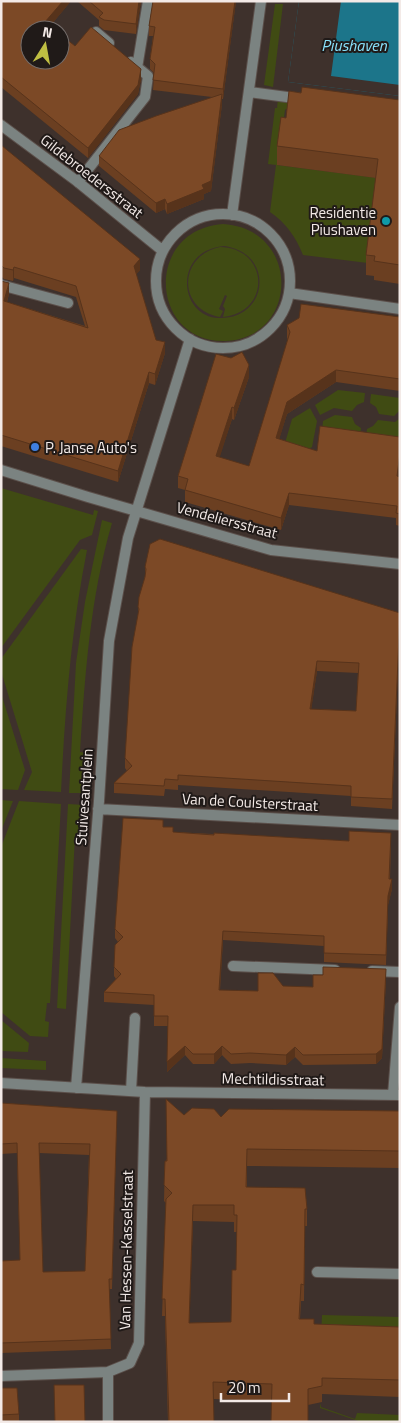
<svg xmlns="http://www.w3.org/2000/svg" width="401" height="1423" viewBox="0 0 401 1423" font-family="'Titillium Web',sans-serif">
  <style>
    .green { fill: #404b13; fill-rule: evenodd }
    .water { fill: #1c758a }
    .pier { fill: #3e312c }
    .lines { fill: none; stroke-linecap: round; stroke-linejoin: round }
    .service-casing { stroke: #5b4f4a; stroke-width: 12 }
    .minor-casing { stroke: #5b4f4a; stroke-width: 12 }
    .service { stroke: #7b8381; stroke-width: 10 }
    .minor { stroke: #7b8381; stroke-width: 10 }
    .wall { fill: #6b3f21; fill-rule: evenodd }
    .shaded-wall { fill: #57331b }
    .building { fill: #7c4926; stroke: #57331b; fill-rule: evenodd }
    .culture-dot { fill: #0f9aa8; stroke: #201a18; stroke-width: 2 }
    .shop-dot { fill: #3f7fe0; stroke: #201a18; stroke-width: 2 }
    .labels { text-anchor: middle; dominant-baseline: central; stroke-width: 4; stroke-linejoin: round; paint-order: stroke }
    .street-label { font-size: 15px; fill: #f3eae7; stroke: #201a18 }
    .poi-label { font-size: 15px; fill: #f3eae7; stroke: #201a18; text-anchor: end }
    .water-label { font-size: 16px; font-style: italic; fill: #89e2fc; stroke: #201a18 }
  </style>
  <rect width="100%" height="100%" fill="#3e312c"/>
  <path class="green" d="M 275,4 L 283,4 L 273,87 L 264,85 Z
    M 278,99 L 303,103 L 302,111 L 286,109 L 285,110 L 277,165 L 378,178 L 368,263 L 303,255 C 296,237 286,223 270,212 L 276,165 L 268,164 L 275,108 L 277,108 Z
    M 223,224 C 302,229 299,339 225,341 C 150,343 143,230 223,224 ZM 224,246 C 276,253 268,320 219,318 C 179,317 172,251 224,246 Z
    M 220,247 C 269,248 272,312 223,317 L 225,309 L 223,306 L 227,296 L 225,295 L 219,309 L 223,311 L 220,317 C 177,309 178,256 220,247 Z
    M 338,390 L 365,393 L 364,402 L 357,405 L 352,411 L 334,408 L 320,415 L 315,405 Z
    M 371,394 L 400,398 L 400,410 L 394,416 L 379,414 L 376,407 L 370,403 Z
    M 310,408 L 317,421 L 312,447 L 305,451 L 285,443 L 292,419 Z
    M 335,415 L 352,417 L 355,424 L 361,428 L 360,436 L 322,431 L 323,421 Z
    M 400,418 L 400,438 L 366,437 L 367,429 L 373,426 L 378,420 L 395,422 Z
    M 1,488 L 93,515 L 94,510 L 98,511 L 92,535 L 80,540 L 1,648 Z
    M 102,520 L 112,523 C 90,598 85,675 80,752 L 88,753 L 86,793 L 69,793 L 76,663 L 85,602 Z
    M 81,549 L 87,550 C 71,631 65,710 61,792 L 24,790 L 32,772 L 1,671 L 1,659 Z
    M 1,693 L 25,770 L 18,790 L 1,789 Z
    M 1,800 L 13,801 L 1,831 Z
    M 19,801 L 61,804 L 50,1003 L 47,1003 L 45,1021 L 49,1022 L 48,1037 L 30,1036 L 1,1012 L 1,847 Z
    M 68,804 L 85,805 L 84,836 L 75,836 L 66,1009 L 57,1008 Z
    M 1,1020 L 29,1043 L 28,1052 L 1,1051 Z
    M 1,1058 L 46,1061 L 46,1070 L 1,1068 Z
    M 322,1315 L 400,1317 L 400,1338 L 321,1336 Z
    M 320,1403 L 321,1407 L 355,1419 L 357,1413 L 400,1415 L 400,1422 L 361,1422 L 320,1408 Z"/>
  <path class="water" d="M 299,1 L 400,1 L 400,96 L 288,82 Z"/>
  <path class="pier" d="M 299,1 L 341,1 L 331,76 L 400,85 L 400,96 L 288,82 Z"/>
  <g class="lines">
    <g class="service-casing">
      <path id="service" d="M 96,32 L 109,43
        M 137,68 L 148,1
        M 78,182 L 145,97 L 148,76 L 131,62
        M 1,285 L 68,303
        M 233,966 L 335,970
        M 372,971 L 400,972
        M 131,1091 L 135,1018"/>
    </g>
    <g class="minor-casing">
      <path id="minor" d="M 249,92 L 302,99
        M 1,125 L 78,182 L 163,251
        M156 281a67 67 0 1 1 134 0a67 67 0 1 1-134 0Z
        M 232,215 L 261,1
        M 289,293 L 400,309
        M 1,470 L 88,497 L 271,550 L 400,564
        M 98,809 L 400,825
        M 1,1083 L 145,1092 L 400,1095
        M 76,1088 L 99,801 L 109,641 L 128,538 L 190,339
        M 393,1095 L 400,1007
        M 317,1272 L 400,1274
        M 1,1376 L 108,1372
        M 108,1422 L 108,1372 L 130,1363 L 139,1343 L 145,1092"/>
    </g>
    <use href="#service" class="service"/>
    <use href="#minor" class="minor"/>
  </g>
  <path class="wall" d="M 1,1 L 71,1 L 50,26 L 75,46 L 141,79 L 138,94 L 88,158 L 1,87 Z
    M 77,1 L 141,1 L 136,34 L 104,30 L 99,26 L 99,20 Z
    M 236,1 L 223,99 L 222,99 L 222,104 L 211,191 L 204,194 L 204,199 L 167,214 L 165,209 L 156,213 L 99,166 L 99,156 L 212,97 L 153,90 L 154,73 L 150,69 L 150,59 L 153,36 L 149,36 L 149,26 Z
    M 301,93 L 400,100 L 400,284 L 374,280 L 374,276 L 366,275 L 366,255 L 376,178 L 277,165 L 277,146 L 286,118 Z
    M 1,145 L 140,270 L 136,274 L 156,340 L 165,353 L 155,385 L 149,383 L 118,482 L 1,446 L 1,281 L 9,294 L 7,302 L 85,326 L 76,297 L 14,278 L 13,281 L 4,279 L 1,276 Z
    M 400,317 L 400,391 L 336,382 L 287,414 L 279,439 L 317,451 L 400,437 L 400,465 L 398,476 L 400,477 L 400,526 L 396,525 L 396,518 L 289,505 L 281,530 L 185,502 L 185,490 L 178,488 L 178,476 L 249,377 L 234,420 L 232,419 L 219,458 L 249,466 L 288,340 L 287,338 L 287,325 Z
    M 145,567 L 400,623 L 392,809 L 351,806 L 351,796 L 178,785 L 178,790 L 165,789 L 164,796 L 114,793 L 114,783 L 127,771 L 125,768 L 125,758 L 138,616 L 138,607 L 145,576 ZM 317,671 L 358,673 L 356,711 L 311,709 Z
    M 163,827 L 173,832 L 349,841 L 391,842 L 390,879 L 392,889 L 388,905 L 386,965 L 324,962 L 324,946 L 223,940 L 220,990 L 258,991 L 283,986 L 313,987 L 386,978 L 382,1058 L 376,1064 L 303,1065 L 295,1057 L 286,1065 L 250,1063 L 231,1064 L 222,1055 L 214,1064 L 193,1064 L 185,1055 L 167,1072 L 168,1026 L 154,1026 L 154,1005 L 104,1002 L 104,992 L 116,979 L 114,976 L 114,967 L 118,942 L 115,938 L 115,929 Z
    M 1,1103 L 117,1111 L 112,1289 L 109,1289 L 111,1349 L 1,1353 L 1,1261 L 20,1260 L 17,1153 L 1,1154 ZM 39,1153 L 89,1155 L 85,1271 L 43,1272 Z
    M 400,1111 L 400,1168 L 247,1166 L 247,1187 L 307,1209 L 307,1226 L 305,1226 L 304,1301 L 301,1301 L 300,1319 L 314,1324 L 400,1327 L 400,1397 L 322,1394 L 322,1402 L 308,1405 L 272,1401 L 213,1399 L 214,1422 L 168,1422 L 165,1316 L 162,1316 L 166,1203 L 164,1201 L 165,1161 L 166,1161 L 184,1115 L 221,1117 ZM 193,1221 L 234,1222 L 234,1232 L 237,1232 L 236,1270 L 231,1322 L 189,1323 Z
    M 1,1388 L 19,1414 L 19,1422 L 1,1422 Z"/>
  <path class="shaded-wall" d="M 63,1 L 71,1 L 47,30 L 45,22 Z
    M 139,1 L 141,1 L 136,34 L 136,24 Z
    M 235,1 L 236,1 L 223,99 L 223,89 Z
    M 141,69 L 141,79 L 138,94 L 88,158 L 88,148 Z
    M 222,94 L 222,104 L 211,191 L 204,194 L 204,199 L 167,214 L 167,204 L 202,185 Z
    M 165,199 L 165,209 L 156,213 L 156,203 Z
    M 140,259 L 140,270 L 134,277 L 134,266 Z
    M 14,267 L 14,278 L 13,281 L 13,270 Z
    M 9,283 L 9,294 L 4,312 L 4,301 Z
    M 165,342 L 165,353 L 155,385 L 155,374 Z
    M 249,365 L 249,377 L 234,420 L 234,408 Z
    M 336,370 L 336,382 L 287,414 L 276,450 L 276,438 L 287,402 Z
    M 149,372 L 149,383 L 118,482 L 118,471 Z
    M 232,407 L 232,419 L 216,469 L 216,456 Z
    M 400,453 L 400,465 L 397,488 L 397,476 Z
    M 289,493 L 289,505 L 281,530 L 281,518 Z
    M 317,661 L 317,671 L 310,719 L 310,709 Z
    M 392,879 L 392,889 L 388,905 L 386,965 L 388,896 Z
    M 223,931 L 223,940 L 219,999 L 219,990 Z
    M 386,969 L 382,1058 L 376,1064 L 376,1054 Z
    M 185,1046 L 185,1055 L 167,1072 L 167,1062 Z
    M 222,1046 L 222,1055 L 214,1064 L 214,1054 Z
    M 295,1047 L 295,1057 L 286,1065 L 286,1055 Z
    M 193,1205 L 193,1221 L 189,1339 L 189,1323 Z"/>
  <path class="building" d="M 1,1 L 63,1 L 45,22 L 55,30 L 30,30 L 30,60 L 60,60 L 60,34 L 75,46 L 91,27 L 141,69 L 138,85 L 88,148 L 1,77 Z
    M 89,1 L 139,1 L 136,24 L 104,20 L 99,17 L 103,13 Z
    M 153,1 L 235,1 L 223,89 L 153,80 L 155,64 L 150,59 L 155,27 L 149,26 Z
    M 302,87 L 400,100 L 400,265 L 374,261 L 375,256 L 366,255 L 378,159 L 277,146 L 281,117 L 286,118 L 289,91 L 301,93 Z
    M 222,94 L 211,181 L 202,185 L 204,189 L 167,204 L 165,199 L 156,203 L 99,156 L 119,130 L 156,116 Z
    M 1,145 L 140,259 L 134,266 L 139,283 L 156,340 L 165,342 L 155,374 L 149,372 L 118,471 L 1,435 L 1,281 L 9,283 L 4,301 L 88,328 L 76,286 L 14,267 L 13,270 L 4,268 L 1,265 Z
    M 301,304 L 400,317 L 400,379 L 336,370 L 287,402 L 276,438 L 317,451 L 320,426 L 400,437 L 400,453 L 397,476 L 400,477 L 400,514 L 396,513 L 397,506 L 289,493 L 281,518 L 185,490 L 188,479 L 178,476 L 216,354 L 231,358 L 242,352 L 249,365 L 234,408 L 232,407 L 216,456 L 249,466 L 290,332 L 287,325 L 299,318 Z
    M 160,539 L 400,613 L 392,799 L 351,797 L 351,786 L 178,775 L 178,780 L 165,779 L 164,786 L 114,783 L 132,766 L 125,758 L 132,647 L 139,609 L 138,607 L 139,597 L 145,577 L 146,569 L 145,567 L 150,544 ZM 317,661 L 359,663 L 356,711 L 310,709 Z
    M 123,818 L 163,820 L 163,827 L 173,827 L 173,832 L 214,835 L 214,833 L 349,841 L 349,831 L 391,833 L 389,879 L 392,879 L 388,896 L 386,955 L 324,953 L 324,936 L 223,931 L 219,990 L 258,991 L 258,973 L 273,973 L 283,986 L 313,987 L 313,975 L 323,975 L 323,967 L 386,969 L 382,1049 L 376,1054 L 303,1055 L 295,1047 L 286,1055 L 250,1053 L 231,1054 L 222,1046 L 214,1054 L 193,1054 L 185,1046 L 167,1062 L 168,1016 L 154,1016 L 154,995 L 104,992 L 121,974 L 114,967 L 115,945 L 123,937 L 115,929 Z
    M 166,1099 L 184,1115 L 192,1108 L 214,1109 L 221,1117 L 229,1109 L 400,1111 L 400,1151 L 247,1149 L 246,1187 L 305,1188 L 307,1209 L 305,1209 L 304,1285 L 301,1284 L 299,1319 L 314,1319 L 314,1324 L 400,1327 L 400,1380 L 322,1378 L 322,1386 L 308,1389 L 308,1422 L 271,1422 L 272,1384 L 213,1382 L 214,1422 L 169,1422 L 165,1299 L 162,1299 L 166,1199 L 172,1193 L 164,1185 L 165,1161 L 167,1161 ZM 193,1205 L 234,1205 L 234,1215 L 237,1215 L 236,1270 L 232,1270 L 231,1322 L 189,1323 Z
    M 1,1103 L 117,1111 L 112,1279 L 109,1279 L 111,1339 L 1,1343 L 1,1261 L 20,1260 L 17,1143 L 1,1144 ZM 39,1143 L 90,1144 L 85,1271 L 43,1272 Z
    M 54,1385 L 84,1385 L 85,1422 L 55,1422 Z
    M 1,1388 L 17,1388 L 19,1414 L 1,1415 Z"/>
  <circle class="culture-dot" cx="386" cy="221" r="5"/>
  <circle class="shop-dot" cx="35" cy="447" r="5"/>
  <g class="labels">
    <g class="street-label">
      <text transform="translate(92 176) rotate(38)">Gildebroedersstraat</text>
      <text transform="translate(227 520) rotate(15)">Vendeliersstraat</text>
      <text transform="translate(84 797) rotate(-86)">Stuivesantplein</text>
      <text transform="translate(250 802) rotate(3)">Van de Coulsterstraat</text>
      <text transform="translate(273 1079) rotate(1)">Mechtildisstraat</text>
      <text transform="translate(126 1250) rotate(-89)">Van Hessen-Kasselstraat</text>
    </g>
    <g class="poi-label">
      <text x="376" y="212">Residentie<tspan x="376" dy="17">Piushaven</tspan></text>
      <text x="45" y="447" text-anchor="start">P. Janse Auto's</text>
    </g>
    <g class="water-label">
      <text x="354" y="45">Piushaven</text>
    </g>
  </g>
  <rect width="401" height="1423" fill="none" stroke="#f3eae7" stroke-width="5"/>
  <g transform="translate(45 45) rotate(11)"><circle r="24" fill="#201a18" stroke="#746d6b"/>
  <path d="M0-4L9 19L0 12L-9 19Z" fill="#bfbe42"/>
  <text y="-8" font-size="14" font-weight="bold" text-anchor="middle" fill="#f3eae7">N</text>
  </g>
  <path d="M221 1393v8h68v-8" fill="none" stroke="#f3eae7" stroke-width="2.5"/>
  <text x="228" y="1393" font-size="15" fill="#f3eae7" stroke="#201a18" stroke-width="4" paint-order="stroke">20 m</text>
</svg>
